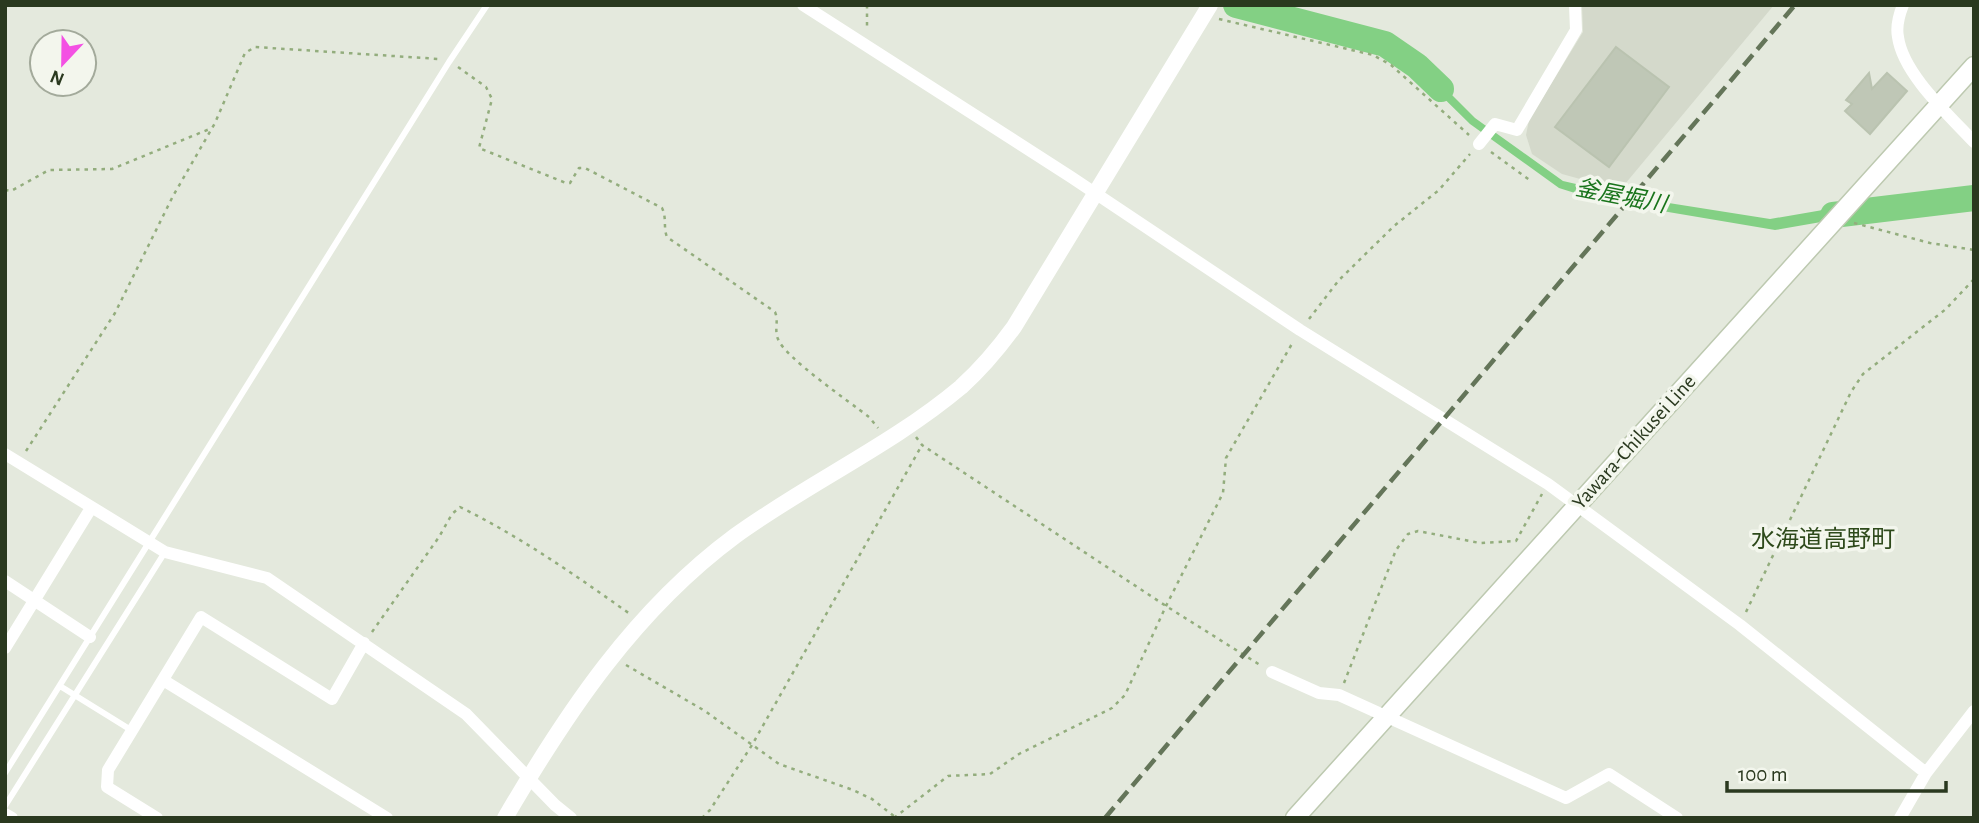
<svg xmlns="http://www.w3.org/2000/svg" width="1979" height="823" viewBox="0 0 1979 823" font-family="'Alegreya Sans','Noto Sans JP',sans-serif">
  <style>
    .built { fill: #d4d9cb }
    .water { fill: #83d084 }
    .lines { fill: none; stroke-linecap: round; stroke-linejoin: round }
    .river { stroke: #83d084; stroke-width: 26 }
    .building { fill: #bfc7b6; stroke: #bac3b0; stroke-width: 2 }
    .secondary-casing { stroke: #bdc9b0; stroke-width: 21 }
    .path { stroke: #93ad7d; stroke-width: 2.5; stroke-dasharray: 3.5 5; stroke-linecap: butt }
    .service { stroke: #fff; stroke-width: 6 }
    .minor { stroke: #fff; stroke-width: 12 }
    .tertiary { stroke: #fff; stroke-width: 16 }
    .secondary { stroke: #fff; stroke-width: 18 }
    .rail { stroke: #647559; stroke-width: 4.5; stroke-dasharray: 14 7; stroke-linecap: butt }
    .labels { text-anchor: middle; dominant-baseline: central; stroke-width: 7; stroke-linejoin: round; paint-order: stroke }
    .street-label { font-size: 21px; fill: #2a391f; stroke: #f3f6ed }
    .water-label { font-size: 23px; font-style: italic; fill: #19741b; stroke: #f3f6ed }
    .quarter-label { font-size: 24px; fill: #2e4a1b; stroke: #f3f6ed }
  </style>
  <rect width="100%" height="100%" fill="#e4e9dd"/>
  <path class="built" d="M 1582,5 L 1774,5 L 1620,190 L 1562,174 L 1532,154 L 1526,135 L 1529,120 L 1583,32 Z"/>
  <path class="water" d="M 1419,62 L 1475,118 L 1563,181 L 1637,198 L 1770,219 L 1869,202 L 1867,214 L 1775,230 L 1597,200 L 1559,188 L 1470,124 L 1414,69 Z"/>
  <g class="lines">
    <path class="river" d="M 1236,5 L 1385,44 L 1417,66 L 1441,89
      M 1833,215 L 1974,198"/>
  </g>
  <path class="building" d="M 1616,47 L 1669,87 L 1609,167 L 1555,127 Z
    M 1869,73 L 1872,89 L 1887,73 L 1907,91 L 1870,134 L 1845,111 L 1852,104 L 1846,100 Z"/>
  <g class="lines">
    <g class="secondary-casing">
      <path id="secondary" d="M 1295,818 L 1974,66"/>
    </g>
    <path class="path" d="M 867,5 L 867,30
      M 1219,19 L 1373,55 L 1391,65 L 1469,135
      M 458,67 L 486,87 L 492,99 L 479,148 L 566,183 L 570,183 L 579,168 L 585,168 L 662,208 C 667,218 663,227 667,237 L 775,312 C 779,321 774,330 778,339 C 784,357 850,402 869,417 L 878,428
      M 1491,152 L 1531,181
      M 5,190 L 11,191 L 49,170 L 112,169 L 212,128
      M 1854,223 L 1930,243 L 1974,250
      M 1309,319 L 1339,280 L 1394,226 L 1439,190 L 1470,154
      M 916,437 L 922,445 L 1166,606 L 1260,665
      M 26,451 L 115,313 L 173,196 L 215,123 L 245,53 L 255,47 L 439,59
      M 1746,612 L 1851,392 L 1863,374 L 1946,309 L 1974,279
      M 372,632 L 439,537 L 452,514 L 460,507 C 521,537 575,575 630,614
      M 626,665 L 705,711 L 779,764 L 853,790 L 872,799 L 895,817
      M 1344,683 L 1396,550 L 1408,534 L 1418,531 L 1480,543 L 1516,541 L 1542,494
      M 702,818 L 710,810 L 752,745 L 922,445
      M 894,818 L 948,776 L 990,774 L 1019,754 L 1112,708 L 1125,695 L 1166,606 L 1223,493 L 1226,458 L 1293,342"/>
    <path class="service" d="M 60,686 L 131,730
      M 5,773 L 449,62 L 487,5
      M 5,806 L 165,552"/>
    <path class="minor" d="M 803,5 L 1071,177 L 1300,330 L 1548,484 L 1740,625 L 1926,773
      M 1903,5 C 1899,15 1896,27 1898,37 C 1903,74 1949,115 1974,142
      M 1479,144 L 1495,124 L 1517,130 L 1576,30 L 1575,5
      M 5,454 L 165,552 L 267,578 L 466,714 L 555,805 L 571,818
      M 5,581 L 90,637
      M 5,648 L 91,508
      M 1272,672 L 1319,693 L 1339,695 L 1566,798 L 1609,774 L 1677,818
      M 163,680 L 387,818
      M 5,814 L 12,818
      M 157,818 L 107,787 L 108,770 L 201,617 L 332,699 L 364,643
      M 1900,818 L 1926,773 L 1974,711"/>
    <path class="tertiary" d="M 505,818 C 567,712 635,610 735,536 C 808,483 892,445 961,387 C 981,369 998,349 1014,327 L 1210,5"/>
    <use href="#secondary" class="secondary"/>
    <path class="rail" d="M 1105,818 L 1795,5"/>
  </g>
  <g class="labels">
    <g class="street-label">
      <text transform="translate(1634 442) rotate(-48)">Yawara-Chikusei Line</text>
    </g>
    <g class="water-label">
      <text transform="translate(1621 197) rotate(11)">釜屋堀川</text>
    </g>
    <g class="quarter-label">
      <text x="1823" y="540">水海道高野町</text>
    </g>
  </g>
  <rect width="1979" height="823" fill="none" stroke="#2a391f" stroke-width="14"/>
  <g transform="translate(63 63) rotate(202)"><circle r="33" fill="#f3f6ed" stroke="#a3aa9b" stroke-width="2"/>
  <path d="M0-5L12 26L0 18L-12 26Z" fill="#f351e3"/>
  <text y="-10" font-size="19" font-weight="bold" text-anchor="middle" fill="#2a391f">N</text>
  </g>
  <path d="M1727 781v10h219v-10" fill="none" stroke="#2a391f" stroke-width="3.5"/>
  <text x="1738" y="781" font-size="21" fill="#2a391f" stroke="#f3f6ed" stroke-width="5" paint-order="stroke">100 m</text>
</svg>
